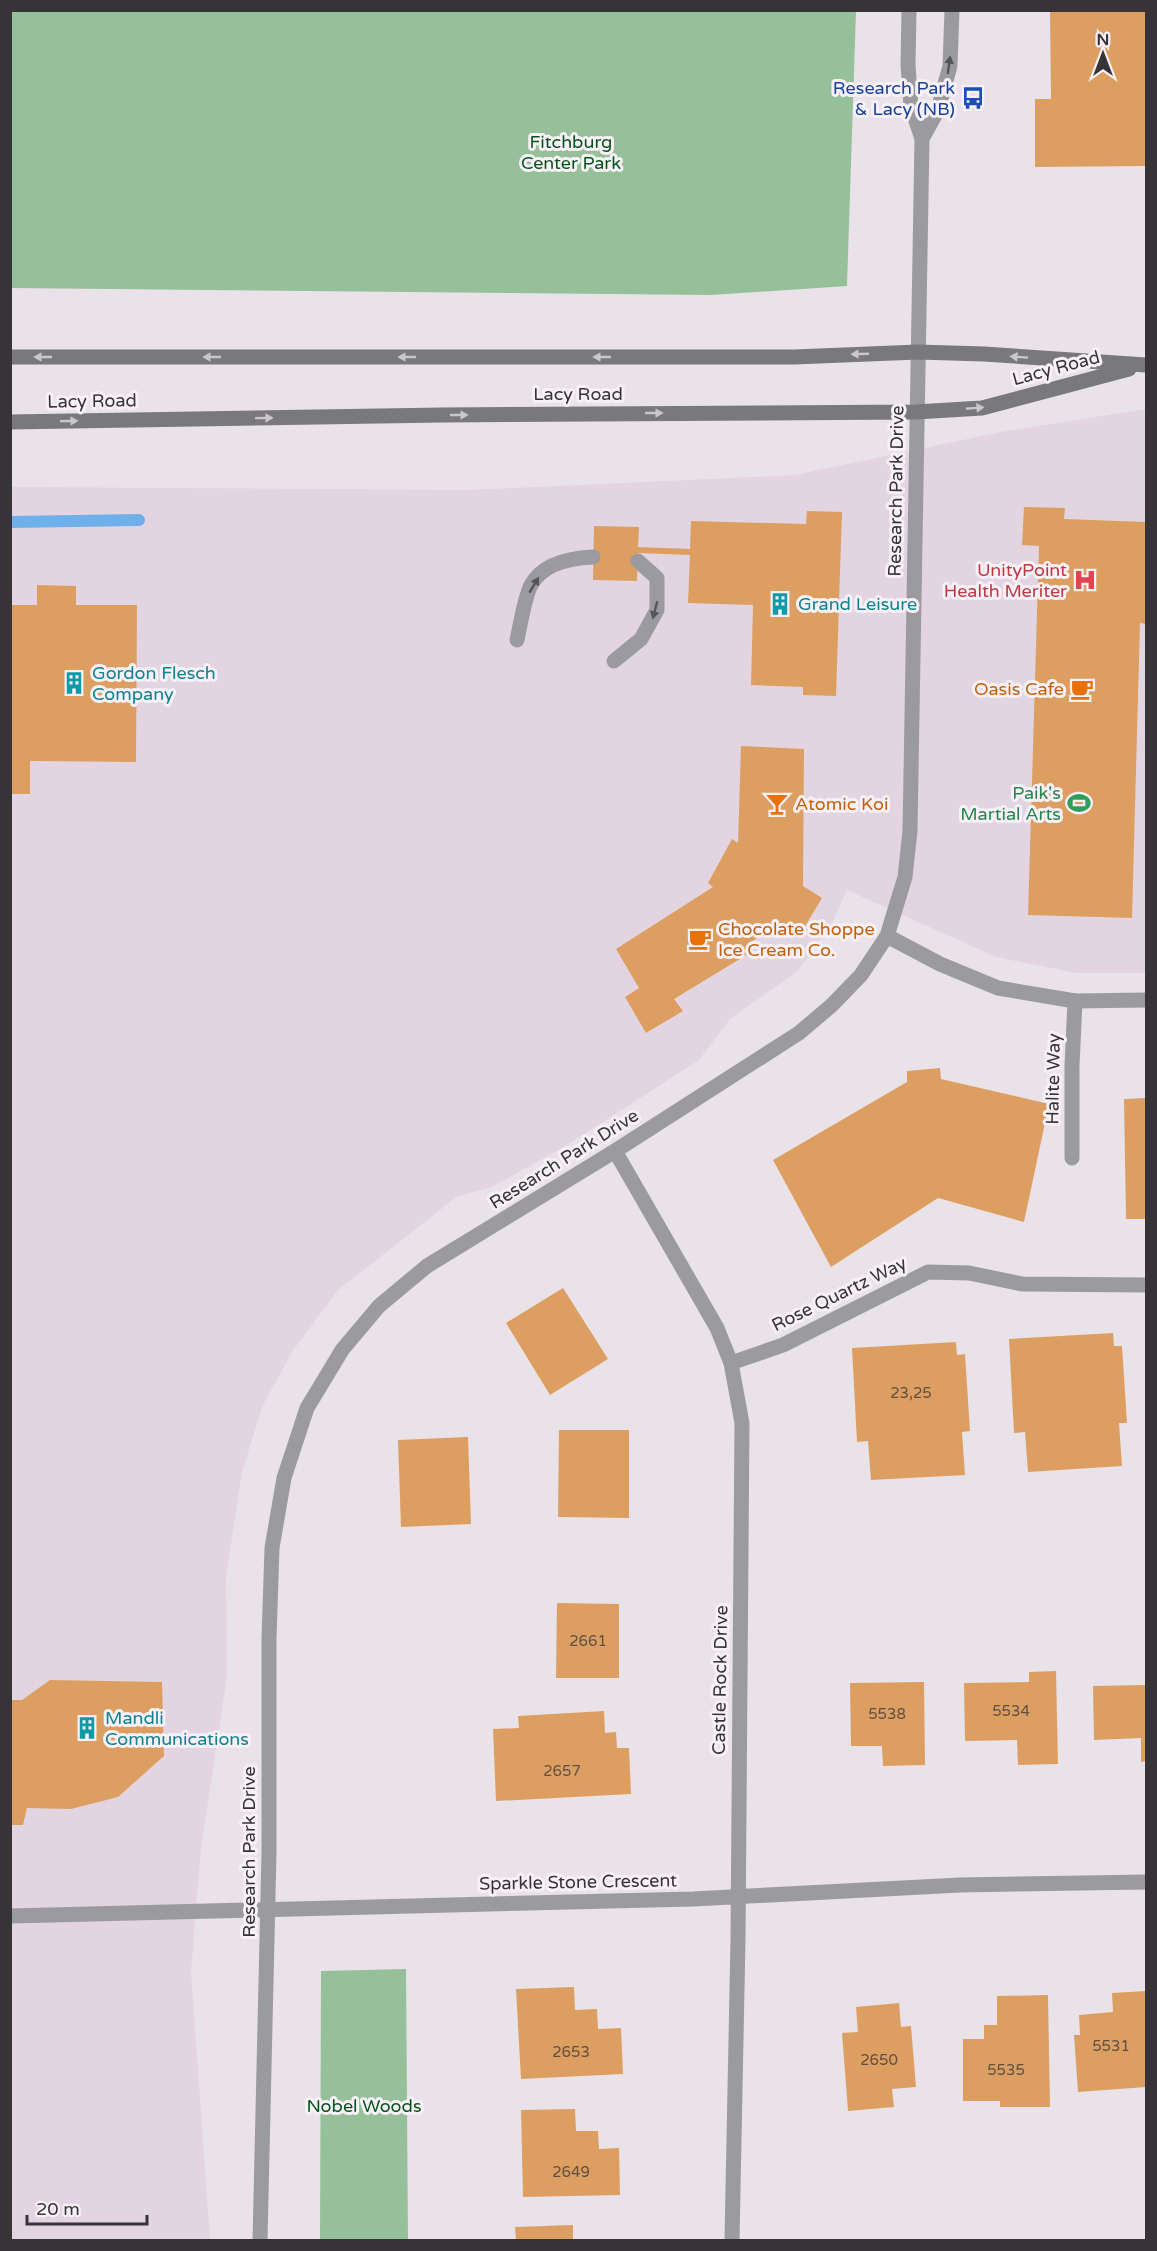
<svg xmlns="http://www.w3.org/2000/svg" width="1157" height="2251" viewBox="0 0 1157 2251" font-family="'Varela Round',sans-serif">
  <style>
    .built { fill: #e2d5e1 }
    .green { fill: #96c099 }
    .lines { fill: none; stroke-linecap: round; stroke-linejoin: round }
    .stream { stroke: #6fb0ea; stroke-width: 12 }
    .building { fill: #dd9f61 }
    .lane { stroke: #9b9b9f; stroke-width: 15 }
    .street { stroke: #9b9b9f; stroke-width: 15 }
    .secondary { stroke: #78787d; stroke-width: 15 }
    .oneway { fill: #555356 }
    .oneway2 { fill: #cbc6cc }
    .labels { text-anchor: middle; dominant-baseline: central; stroke-width: 6; stroke-linejoin: round; paint-order: stroke }
    .number-label { font-size: 15px; fill: #604f42 }
    .transit-label { font-size: 18px; fill: #164399; stroke: #f7f0f6; text-anchor: end }
    .park-label { font-size: 18px; fill: #07531b; stroke: #f7f0f6 }
    .street-label { font-size: 18px; fill: #373437; stroke: #f7f0f6 }
    .health-label { font-size: 18px; fill: #be3a42; stroke: #f7f0f6; text-anchor: end }
    .culture-label { font-size: 18px; fill: #0d838f; stroke: #f7f0f6; text-anchor: start }
    .food-label { font-size: 18px; fill: #c56008; stroke: #f7f0f6; text-anchor: start }
    .leisure-label { font-size: 18px; fill: #27864d; stroke: #f7f0f6; text-anchor: end }
  </style>
  <rect width="100%" height="100%" fill="#eae2e9"/>
  <path class="built" d="M 1146,409 L 1146,973 L 1076,973 L 996,957 L 847,890 L 832,923 L 798,971 L 730,1019 L 699,1060 L 564,1147 L 490,1188 L 458,1196 L 338,1290 L 292,1352 L 262,1407 L 242,1472 L 226,1577 L 227,1677 L 201,1848 L 191,1972 L 210,2240 L 11,2240 L 11,487 L 469,490 L 795,475 L 1001,432 Z"/>
  <path class="green" d="M 11,10 L 856,11 L 847,286 L 711,295 L 11,288 Z
    M 406,1969 L 408,2240 L 320,2240 L 321,1971 Z"/>
  <g class="lines">
    <path class="stream" d="M 10,522 L 139,520"/>
  </g>
  <path class="building" d="M 1050,10 L 1146,10 L 1146,166 L 1035,167 L 1035,99 L 1051,99 Z
    M 1024,507 L 1065,508 L 1064,519 L 1146,522 L 1146,624 L 1140,623 L 1132,918 L 1028,915 L 1039,546 L 1022,545 Z
    M 807,511 L 842,512 L 836,696 L 803,695 L 803,687 L 751,685 L 753,605 L 688,603 L 690,555 L 638,553 L 637,581 L 593,580 L 594,526 L 639,527 L 638,547 L 690,549 L 691,521 L 806,524 Z
    M 37,585 L 76,586 L 76,605 L 137,605 L 136,762 L 30,761 L 30,794 L 10,794 L 10,605 L 37,605 Z
    M 741,746 L 804,749 L 803,886 L 822,898 L 798,938 L 776,927 L 749,943 L 753,951 L 674,999 L 683,1011 L 646,1033 L 625,997 L 639,988 L 616,949 L 713,887 L 708,883 L 732,839 L 738,843 Z
    M 940,1068 L 941,1079 L 1049,1104 L 1024,1222 L 938,1198 L 831,1267 L 773,1160 L 907,1082 L 907,1071 Z
    M 1146,1098 L 1146,1219 L 1126,1219 L 1124,1099 Z
    M 563,1288 L 608,1359 L 550,1395 L 506,1323 Z
    M 1113,1333 L 1114,1346 L 1122,1346 L 1127,1423 L 1119,1423 L 1122,1466 L 1028,1472 L 1025,1432 L 1014,1433 L 1009,1339 Z
    M 956,1342 L 957,1355 L 965,1354 L 970,1431 L 962,1432 L 965,1475 L 871,1480 L 868,1441 L 857,1442 L 852,1348 Z
    M 559,1430 L 629,1430 L 629,1518 L 558,1517 Z
    M 468,1437 L 471,1524 L 401,1527 L 398,1440 Z
    M 557,1603 L 619,1604 L 619,1678 L 556,1678 Z
    M 1056,1671 L 1058,1764 L 1018,1765 L 1017,1740 L 965,1741 L 964,1683 L 1029,1682 L 1029,1672 Z
    M 50,1680 L 162,1682 L 164,1756 L 118,1797 L 71,1809 L 27,1808 L 23,1825 L 10,1825 L 10,1700 L 22,1700 Z
    M 924,1682 L 925,1765 L 883,1766 L 882,1746 L 851,1746 L 850,1683 Z
    M 1146,1685 L 1146,1761 L 1141,1762 L 1141,1738 L 1094,1740 L 1093,1686 Z
    M 604,1711 L 605,1733 L 616,1732 L 617,1748 L 629,1748 L 631,1794 L 496,1801 L 493,1729 L 519,1728 L 518,1716 Z
    M 574,1987 L 575,2010 L 597,2009 L 598,2029 L 621,2028 L 623,2074 L 521,2079 L 516,1989 Z
    M 1146,1991 L 1146,2087 L 1078,2092 L 1074,2035 L 1080,2035 L 1079,2015 L 1113,2012 L 1112,1993 Z
    M 1048,1995 L 1050,2107 L 1000,2107 L 1000,2101 L 963,2101 L 963,2039 L 984,2039 L 984,2025 L 997,2025 L 997,1996 Z
    M 899,2003 L 901,2027 L 911,2026 L 916,2087 L 892,2089 L 894,2107 L 848,2111 L 842,2033 L 858,2032 L 856,2007 Z
    M 575,2109 L 576,2131 L 598,2131 L 599,2149 L 619,2148 L 620,2195 L 523,2197 L 521,2110 Z
    M 573,2225 L 573,2240 L 516,2240 L 515,2227 Z"/>
  <g class="lines">
    <path class="lane" d="M 517,640 C 520,626 525,596 531,585 C 543,563 571,558 593,557
      M 614,661 L 641,639 L 657,610 L 657,578 L 638,561
      M 1072,1158 L 1072,1066 L 1075,1001
      M 731,1363 L 783,1345 L 928,1272 L 969,1273 L 1022,1284 L 1146,1285"/>
    <path class="street" d="M 922,139 L 938,110 L 950,66 L 952,10
      M 887,936 L 940,964 L 998,988 L 1075,1001 L 1146,1000
      M 615,1151 L 717,1328 L 731,1363 L 742,1423 L 738,1939 L 732,2240
      M 10,1916 L 693,1899 L 960,1885 L 1146,1882
      M 260,2240 L 269,1853 L 269,1639 L 272,1548 L 284,1478 L 307,1408 L 342,1350 L 379,1306 L 427,1266 L 615,1151 L 799,1033 L 832,1005 L 861,975 L 887,936 L 905,877 L 910,831 L 922,139 L 911,106 L 908,65 L 909,10"/>
    <path class="secondary" d="M 10,357 L 794,357 L 918,352 L 984,354 L 1146,365
      M 10,422 L 442,415 L 916,412 L 982,408 L 1129,369"/>
  </g>
  <defs><path id="oneway-solid" d="M-6-.8H1V-3.2L6.5 0L1 3.2V.8H-6Z" transform="scale(1.5)"/></defs>
  <g class="oneway">
    <use href="#oneway-solid" transform="translate(949 65) rotate(-82)"/>
    <use href="#oneway-solid" transform="translate(534 585) rotate(-59)"/>
    <use href="#oneway-solid" transform="translate(655 610) rotate(105)"/>
  </g>
  <g class="oneway2">
    <use href="#oneway-solid" transform="translate(860 354) rotate(178)"/>
    <use href="#oneway-solid" transform="translate(43 357) rotate(180)"/>
    <use href="#oneway-solid" transform="translate(212 357) rotate(180)"/>
    <use href="#oneway-solid" transform="translate(407 357) rotate(180)"/>
    <use href="#oneway-solid" transform="translate(602 357) rotate(180)"/>
    <use href="#oneway-solid" transform="translate(1019 357) rotate(-176)"/>
    <use href="#oneway-solid" transform="translate(975 408) rotate(-5)"/>
    <use href="#oneway-solid" transform="translate(654 413)"/>
    <use href="#oneway-solid" transform="translate(459 415)"/>
    <use href="#oneway-solid" transform="translate(264 418) rotate(-1)"/>
    <use href="#oneway-solid" transform="translate(69 421) rotate(-1)"/>
  </g>
  <defs>
    <g id="bus-bare" transform="scale(1.8)"><path d="M-5-6H5V4H4V6H2V4H-2V6H-4V4H-5ZM-3.5-4V0h7V-4ZM-3.5 1.2v1.5H-2V1.2ZM2 1.2v1.5H3.5V1.2Z" fill="#1a4fb4" stroke="#f7f0f6" stroke-width="2.5" paint-order="stroke"/></g>
    <g id="hospital-bare" transform="scale(1.8)"><path d="M-5-5h3v3.5h4V-5h3V5h-3V1.5h-4V5h-3Z" fill="#e0444e" stroke="#f7f0f6" stroke-width="2.5" paint-order="stroke"/></g>
    <g id="building-bare" transform="scale(1.8)"><path d="M-4-6H4V6H1V3H-1V6H-4ZM-2.5-4.3h1.7v1.8h-1.7ZM.8-4.3h1.7v1.8H.8ZM-2.5-1h1.7V.8h-1.7ZM.8-1h1.7V.8H.8Z" fill="#0f9aa8" stroke="#f7f0f6" stroke-width="2.5" paint-order="stroke"/></g>
    <g id="cafe-bare" transform="scale(1.8)"><path d="M-5.5-4.5H6V0H3Q3 3.5 0 3.5H-2.5Q-5.5 3.5-5.5 0ZM3-3.2v2h1.7v-2ZM-6 4.5H4V6H-6Z" fill="#e8710a" stroke="#f7f0f6" stroke-width="2.5" paint-order="stroke"/></g>
    <g id="stadium-bare" transform="scale(1.8)"><path d="M0-5a6.5 5 0 1 0 0 10a6.5 5 0 1 0 0-10ZM-3.5-1.8h7v3.6h-7Z" fill="#2e9e5b" stroke="#f7f0f6" stroke-width="2.5" paint-order="stroke"/></g>
    <g id="bar-bare" transform="scale(1.8)"><path d="M-6-5H6L.8 .8V4.5H3.5V6h-7V4.5H-.8V.8Z" fill="#e8710a" stroke="#f7f0f6" stroke-width="2.5" paint-order="stroke"/></g>
  </defs>
  <g fill-rule="evenodd">
    <use href="#bus-bare" x="973" y="98"/>
    <use href="#hospital-bare" x="1085" y="580"/>
    <use href="#building-bare" x="780" y="604"/>
    <use href="#building-bare" x="74" y="683"/>
    <use href="#cafe-bare" x="1082" y="689"/>
    <use href="#stadium-bare" x="1079" y="803"/>
    <use href="#bar-bare" x="777" y="804"/>
    <use href="#cafe-bare" x="700" y="939"/>
    <use href="#building-bare" x="87" y="1728"/>
  </g>
  <g class="labels">
    <g class="number-label">
      <text x="911" y="1393">23,25</text>
      <text x="588" y="1641">2661</text>
      <text x="1011" y="1711">5534</text>
      <text x="887" y="1714">5538</text>
      <text x="562" y="1771">2657</text>
      <text x="1111" y="2046">5531</text>
      <text x="571" y="2052">2653</text>
      <text x="879" y="2060">2650</text>
      <text x="1006" y="2070">5535</text>
      <text x="571" y="2172">2649</text>
    </g>
    <g class="transit-label">
      <text x="955" y="88">Research Park<tspan x="955" dy="21">&amp; Lacy (NB)</tspan></text>
    </g>
    <g class="park-label">
      <text x="571" y="142">Fitchburg<tspan x="571" dy="21">Center Park</tspan></text>
      <text x="364" y="2106">Nobel Woods</text>
    </g>
    <g class="street-label">
      <text transform="translate(1056 368) rotate(-15)">Lacy Road</text>
      <text x="578" y="394">Lacy Road</text>
      <text transform="translate(92 401) rotate(-1)">Lacy Road</text>
      <text transform="translate(896 491) rotate(-89)">Research Park Drive</text>
      <text transform="translate(1053 1079) rotate(-89)">Halite Way</text>
      <text transform="translate(564 1159) rotate(-32)">Research Park Drive</text>
      <text transform="translate(839 1294) rotate(-26)">Rose Quartz Way</text>
      <text transform="translate(720 1680) rotate(-89)">Castle Rock Drive</text>
      <text transform="translate(249 1852) rotate(-90)">Research Park Drive</text>
      <text transform="translate(578 1882) rotate(-1)">Sparkle Stone Crescent</text>
    </g>
    <g class="health-label">
      <text x="1067" y="570">UnityPoint<tspan x="1067" dy="21">Health Meriter</tspan></text>
    </g>
    <g class="culture-label">
      <text x="798" y="604">Grand Leisure</text>
      <text x="92" y="673">Gordon Flesch<tspan x="92" dy="21">Company</tspan></text>
      <text x="105" y="1718">Mandli<tspan x="105" dy="21">Communications</tspan></text>
    </g>
    <g class="food-label">
      <text x="1064" y="689" text-anchor="end">Oasis Cafe</text>
      <text x="795" y="804">Atomic Koi</text>
      <text x="718" y="929">Chocolate Shoppe<tspan x="718" dy="21">Ice Cream Co.</tspan></text>
    </g>
    <g class="leisure-label">
      <text x="1061" y="793">Paik's<tspan x="1061" dy="21">Martial Arts</tspan></text>
    </g>
  </g>
  <rect width="1157" height="2251" fill="none" stroke="#373437" stroke-width="24"/>
  <g transform="translate(1103 54)" stroke="#f7f0f6" stroke-width="4.5" paint-order="stroke">
  <path d="M0-4.5L10 22L0 15L-10 22Z" fill="#373437"/>
  <text y="-9" font-size="16" font-weight="bold" text-anchor="middle" fill="#373437">N</text>
  </g>
  <path d="M27 2215v9h120v-9" fill="none" stroke="#373437" stroke-width="3"/>
  <text x="36" y="2215" font-size="18" fill="#373437" stroke="#f7f0f6" stroke-width="4.5" paint-order="stroke">20 m</text>
</svg>
